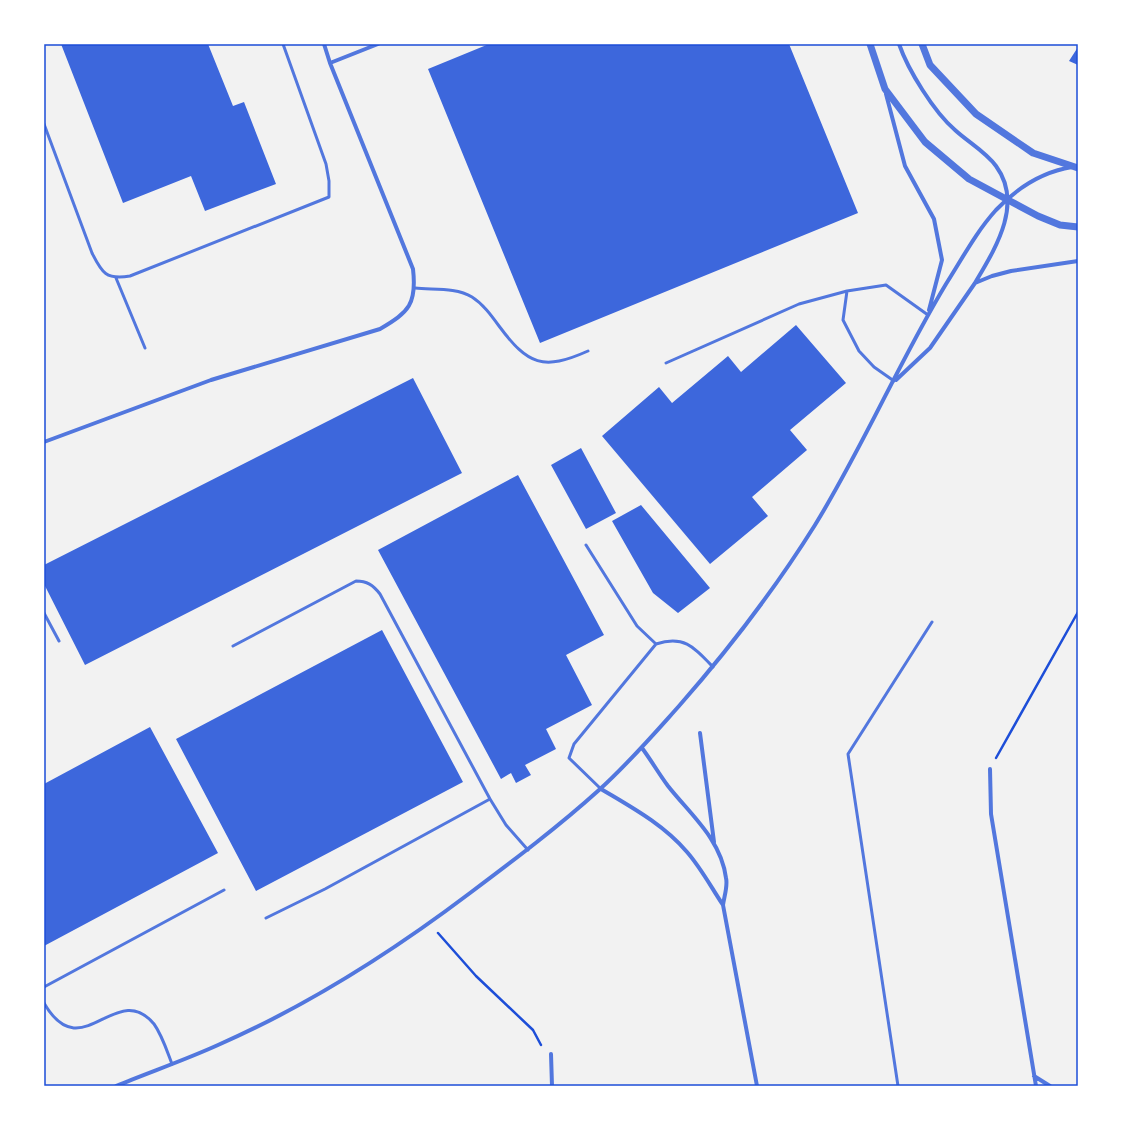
<svg xmlns="http://www.w3.org/2000/svg" width="1122" height="1130" viewBox="0 0 1122 1130" font-family="'Roboto Serif',serif">
  <style>
    .building { fill: #3d67dc }
    .lines { fill: none; stroke-linecap: round; stroke-linejoin: round }
    .path { stroke: #1d4ed8; stroke-width: 2.5 }
    .service { stroke: #5277de; stroke-width: 3 }
    .minor { stroke: #5277de; stroke-width: 4 }
    .tertiary { stroke: #5277de; stroke-width: 7 }
    .neatline { fill: none; stroke: #1d4ed8; stroke-width: 1.5 }
  </style>
  <rect width="100%" height="100%" fill="#f2f2f2"/>
  <path class="building" d="M 61,44 L 208,44 L 233,106 L 244,102 L 276,184 L 205,211 L 191,176 L 123,203 Z
    M 489,44 L 789,44 L 858,213 L 540,343 L 428,69 Z
    M 1078,47 L 1078,65 L 1069,61 Z
    M 796,325 L 846,383 L 790,430 L 807,450 L 752,497 L 768,516 L 710,564 L 602,436 L 659,387 L 672,403 L 728,356 L 741,372 Z
    M 413,378 L 462,473 L 85,665 L 44,584 L 44,565 Z
    M 581,448 L 616,513 L 586,529 L 551,465 Z
    M 518,475 L 604,635 L 566,655 L 592,705 L 546,729 L 556,749 L 525,765 L 531,775 L 516,783 L 511,773 L 501,779 L 378,550 Z
    M 641,505 L 710,588 L 678,613 L 653,593 L 612,521 Z
    M 382,630 L 463,782 L 256,891 L 176,739 Z
    M 150,727 L 218,853 L 44,946 L 44,784 Z"/>
  <g class="lines">
    <path class="path" d="M 996,758 L 1078,612
      M 438,933 L 476,976 L 533,1030 L 541,1045"/>
    <path class="service" d="M 44,124 L 92,253 C 102,273 106,280 130,276 L 329,197 L 329,181 L 326,164 L 283,44
      M 116,278 L 145,348
      M 415,288 C 433,290 456,287 472,297 C 483,304 491,315 499,326 C 528,365 543,371 588,351
      M 847,291 L 843,320 L 859,351 L 874,367 L 894,381
      M 666,363 L 799,304 L 847,291 L 886,285 L 928,315
      M 586,545 L 637,626 L 656,644
      M 44,613 L 59,641
      M 233,646 L 356,581 C 367,581 373,585 380,594 L 490,799
      M 601,789 L 569,758 L 574,744 L 656,644 C 684,635 694,647 713,667
      M 266,918 L 325,889 L 490,799 L 506,825 L 528,850
      M 44,987 L 224,890
      M 44,1003 C 82,1069 116,978 154,1024 C 162,1035 167,1051 172,1064
      M 898,1086 L 848,754 L 932,622"/>
    <path class="minor" d="M 899,44 C 908,70 934,112 955,130 C 968,142 986,152 996,166 C 1024,204 995,249 975,283
      M 330,63 L 378,44
      M 886,94 L 905,166 L 934,219 L 942,260 L 929,310
      M 896,380 L 930,348 L 975,283 L 992,276 L 1011,271 L 1078,261
      M 44,442 L 211,380 L 380,329 C 409,312 417,304 413,269 L 330,63 L 324,44
      M 700,733 L 714,842
      M 642,748 C 651,760 659,774 668,786 C 690,814 721,839 726,878 C 728,886 724,897 723,905 L 757,1086
      M 990,769 L 991,814 L 1036,1086
      M 601,789 C 631,807 663,824 687,852 C 701,868 711,887 723,905
      M 551,1054 L 552,1086
      M 1034,1076 L 1050,1086
      M 116,1086 C 150,1072 185,1060 218,1045 C 307,1006 392,952 470,893 C 514,860 558,827 599,790 C 628,764 653,735 679,706 C 729,649 775,589 815,525 C 863,447 899,362 946,284 C 962,259 976,232 996,210 C 1017,188 1041,172 1072,167"/>
    <path class="tertiary" d="M 870,44 L 885,89 L 925,142 L 969,179 L 1008,200 L 1038,216 L 1060,225 L 1078,227
      M 922,44 L 930,65 L 976,114 L 1033,153 L 1078,168"/>
  </g>
  <rect width="1122" height="1130" fill="none" stroke="#ffffff" stroke-width="90"/>
  <rect x="45" y="45" width="1032" height="1040" class="neatline"/>
</svg>
